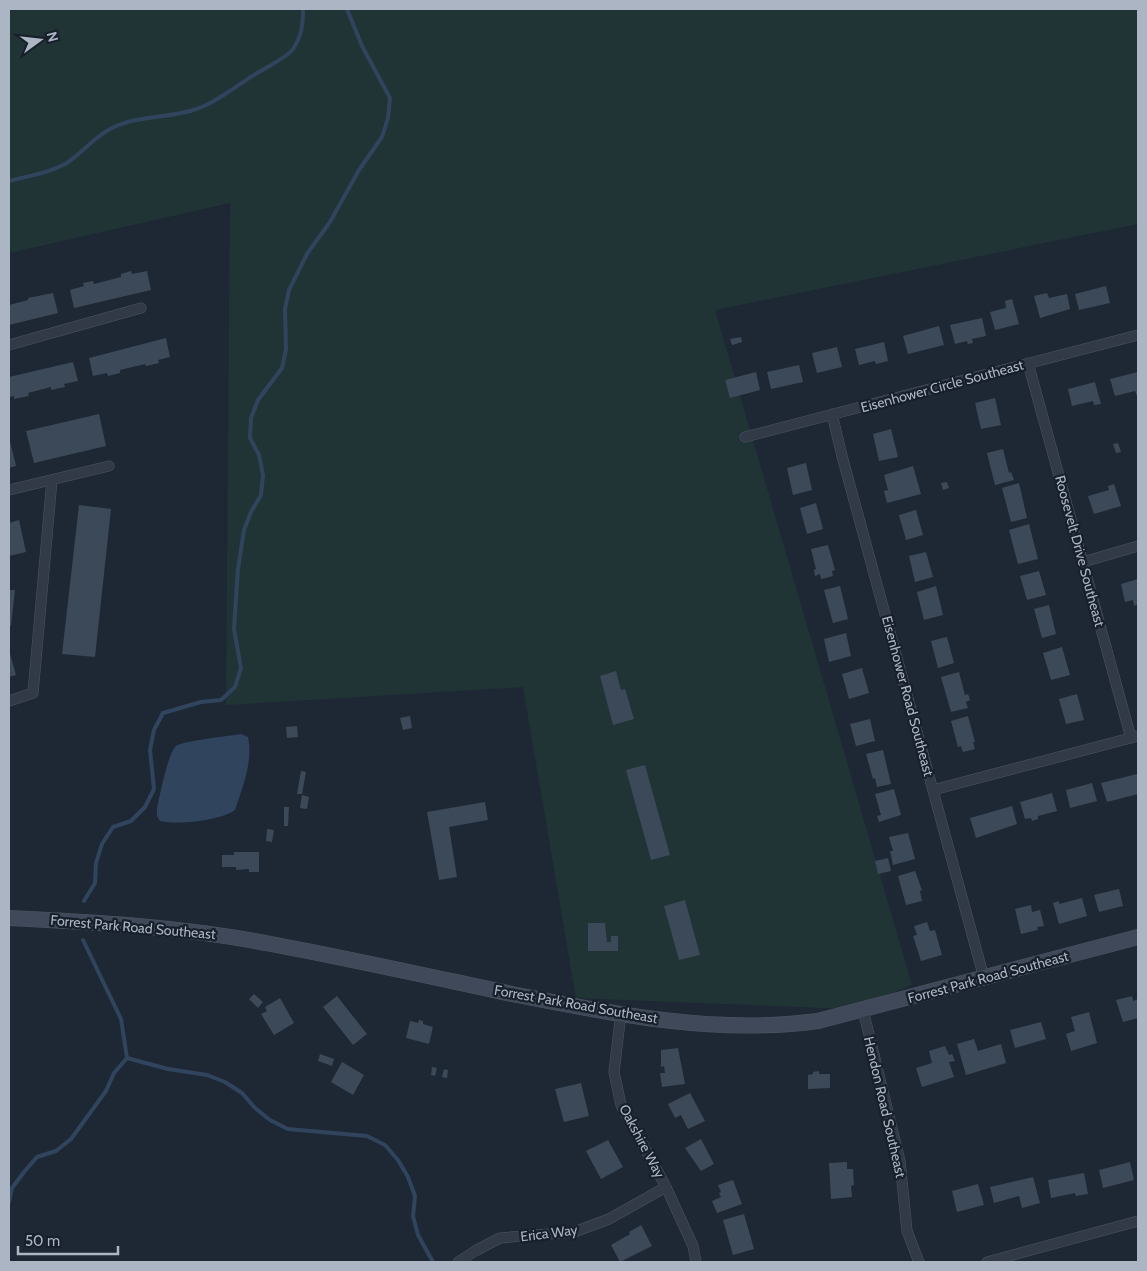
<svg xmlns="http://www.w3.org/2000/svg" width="1147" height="1271" viewBox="0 0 1147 1271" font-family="Cabin,sans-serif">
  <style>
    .green { fill: #203436 }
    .water { fill: #30445d }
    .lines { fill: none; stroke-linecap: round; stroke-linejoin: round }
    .stream { stroke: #30445d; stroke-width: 4 }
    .building { fill: #3c4958 }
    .street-casing { stroke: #4c5561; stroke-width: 11 }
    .secondary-casing { stroke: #4c5561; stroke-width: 16 }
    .street { stroke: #313a46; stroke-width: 10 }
    .secondary { stroke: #3f4959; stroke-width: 15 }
    .labels { text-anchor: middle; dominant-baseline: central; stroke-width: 4.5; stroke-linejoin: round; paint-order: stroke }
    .street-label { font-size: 14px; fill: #abb5c3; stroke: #171f2a }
  </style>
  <rect width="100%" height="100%" fill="#1e2835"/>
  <path class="green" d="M 9,9 L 1138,9 L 1138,224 L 715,310 L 912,985 L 850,1009 L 576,998 L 523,687 L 226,705 L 230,203 L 9,253 Z"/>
  <path class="water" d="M 241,734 L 248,737 C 253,762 243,786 235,810 C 219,821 179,825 160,821 L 157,816 L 157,808 C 160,795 168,753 176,746 C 182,741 229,736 241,734 Z"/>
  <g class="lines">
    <path class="stream" d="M 9,181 C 28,176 49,173 67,163 C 83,152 94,137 112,128 C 136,116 164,118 190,111 C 216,104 236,85 259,72 C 268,66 288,57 293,49 C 302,36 303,23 303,9
      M 84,901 L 95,883 L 96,863 L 102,844 L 113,827 L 131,821 L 145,807 L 154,789 L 150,750 L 154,730 L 163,713 L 201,702 L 221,700 L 235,687 L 241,668 L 234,629 L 238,569 L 244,530 L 251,512 L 261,495 L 263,475 L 259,455 L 250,438 L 251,418 L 258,400 L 282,368 L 286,349 L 285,309 L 289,290 L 307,254 L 330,222 L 359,170 L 382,137 L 388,118 L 390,98 L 362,46 L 347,9
      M 83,940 L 121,1019 L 127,1058
      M 127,1058 L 168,1069 L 207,1075 L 225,1082 L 242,1093 L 255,1108 L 270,1120 L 288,1129 L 367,1136 L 385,1145 L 398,1160 L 408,1177 L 415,1196 L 413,1216 L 418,1235 L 433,1262
      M 9,1202 L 12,1188 L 24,1172 L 37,1157 L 56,1151 L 71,1139 L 106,1091 L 114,1073 L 127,1058"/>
  </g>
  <path class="building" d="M 131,271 L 132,274 L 147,271 L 151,290 L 74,308 L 70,290 L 84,286 L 83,283 L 93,281 L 94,284 L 121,277 L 121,274 Z
    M 1106,286 L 1110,303 L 1079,310 L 1075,294 Z
    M 53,293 L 58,313 L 9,325 L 9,305 L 28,300 L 28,298 Z
    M 1047,293 L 1049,298 L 1067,294 L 1070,309 L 1040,318 L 1034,296 Z
    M 1012,299 L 1019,324 L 995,330 L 990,312 L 1006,308 L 1005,301 Z
    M 982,318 L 986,336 L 972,339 L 973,343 L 968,344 L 967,341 L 955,344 L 950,325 Z
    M 939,326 L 944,345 L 908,354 L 903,336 Z
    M 741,337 L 742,342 L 732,345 L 730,339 Z
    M 166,338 L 170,357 L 158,360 L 159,363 L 146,366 L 145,364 L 120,370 L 120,373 L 108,376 L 107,373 L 93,376 L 89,358 Z
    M 884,342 L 888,361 L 876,364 L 875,361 L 859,365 L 855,349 Z
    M 837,347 L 842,367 L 817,373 L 812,353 Z
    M 73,362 L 78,381 L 64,384 L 65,387 L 51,390 L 51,387 L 28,393 L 29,396 L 14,399 L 14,396 L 9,397 L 9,377 Z
    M 799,365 L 803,382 L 771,389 L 767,372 Z
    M 756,372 L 760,390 L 730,398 L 725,380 Z
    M 1138,372 L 1138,395 L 1137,396 L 1135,391 L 1115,396 L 1110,379 Z
    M 1095,382 L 1101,404 L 1094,405 L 1093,401 L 1072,406 L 1068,389 Z
    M 995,398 L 1001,425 L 981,429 L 975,403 Z
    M 99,414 L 106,446 L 34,463 L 26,431 Z
    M 891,429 L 898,457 L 879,461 L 873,434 Z
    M 9,437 L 16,466 L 9,468 Z
    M 1118,443 L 1121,452 L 1116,453 L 1113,444 Z
    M 1003,449 L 1009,473 L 1011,472 L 1014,480 L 995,485 L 987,453 Z
    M 806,463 L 812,490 L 793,495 L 787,468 Z
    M 913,466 L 921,494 L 887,503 L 884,491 L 888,490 L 884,475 Z
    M 947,482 L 949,488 L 943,490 L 941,483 Z
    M 1019,483 L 1027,518 L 1011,522 L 1002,488 Z
    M 1114,484 L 1121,506 L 1094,514 L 1088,496 L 1109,490 L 1108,486 Z
    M 816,503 L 823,529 L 807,534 L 800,508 Z
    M 79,505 L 111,509 L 95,657 L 62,654 Z
    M 916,510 L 923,535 L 906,540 L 899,515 Z
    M 19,520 L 26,552 L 9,556 L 9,523 Z
    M 1029,524 L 1038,559 L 1018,564 L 1009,530 Z
    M 828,545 L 835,570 L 832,571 L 833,576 L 821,579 L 820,574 L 815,576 L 814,570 L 816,569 L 811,549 Z
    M 926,552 L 933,577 L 915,582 L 909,556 Z
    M 1039,571 L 1046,595 L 1027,600 L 1020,576 Z
    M 1138,579 L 1138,604 L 1134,606 L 1133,600 L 1125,602 L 1121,584 Z
    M 840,586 L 848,619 L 833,623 L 824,590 Z
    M 936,586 L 943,615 L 924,620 L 917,592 Z
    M 9,590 L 15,590 L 11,626 L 9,626 Z
    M 1049,605 L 1056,634 L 1042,638 L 1034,609 Z
    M 846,633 L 851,656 L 829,662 L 824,639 Z
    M 947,637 L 954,663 L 938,668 L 931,641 Z
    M 1062,647 L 1070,675 L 1051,680 L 1043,653 Z
    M 9,650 L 16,675 L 9,677 Z
    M 862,668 L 869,693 L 849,699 L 842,674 Z
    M 616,671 L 621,690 L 625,689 L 634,719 L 613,725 L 600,676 Z
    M 959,672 L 965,695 L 968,694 L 970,700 L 966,702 L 968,708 L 951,712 L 941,677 Z
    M 1077,694 L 1084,720 L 1066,724 L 1059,699 Z
    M 410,716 L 412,728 L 403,730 L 400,718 Z
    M 968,716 L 975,742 L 973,742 L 975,749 L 963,752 L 961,746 L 958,747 L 951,721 Z
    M 870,719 L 875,741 L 856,746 L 850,724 Z
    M 297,726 L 298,737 L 287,738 L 286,727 Z
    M 883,750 L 891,784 L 877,787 L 875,778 L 873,779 L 866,754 Z
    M 645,765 L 670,855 L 651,860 L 626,770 Z
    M 301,771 L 306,772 L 302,794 L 297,794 Z
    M 1137,774 L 1138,794 L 1107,802 L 1101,783 Z
    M 1092,783 L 1097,801 L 1070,808 L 1066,790 Z
    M 894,789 L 901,815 L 879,822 L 877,816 L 881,815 L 875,794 Z
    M 1052,793 L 1057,811 L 1038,816 L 1038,819 L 1032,821 L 1031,818 L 1025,819 L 1020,802 Z
    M 302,795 L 309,797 L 307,809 L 300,808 Z
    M 485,802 L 488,820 L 449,827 L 457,877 L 439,880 L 427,812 Z
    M 1012,806 L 1017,824 L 976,838 L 970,818 Z
    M 284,807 L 289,807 L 288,826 L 284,826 Z
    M 267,829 L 274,830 L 272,842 L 266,841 Z
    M 908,833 L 915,859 L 893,865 L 890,851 L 893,851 L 889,837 Z
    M 234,852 L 259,852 L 259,872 L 249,872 L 249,869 L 236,870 L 236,867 L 222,867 L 222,855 L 234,855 Z
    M 888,858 L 891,871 L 878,874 L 875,861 Z
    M 915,871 L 922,890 L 920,891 L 922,901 L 906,905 L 898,876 Z
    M 1119,889 L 1123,906 L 1099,912 L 1094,895 Z
    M 1082,898 L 1087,916 L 1059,924 L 1053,903 L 1059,901 L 1059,904 Z
    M 685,900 L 700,955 L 679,960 L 664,906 Z
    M 1031,905 L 1032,912 L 1040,910 L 1044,926 L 1037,927 L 1038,930 L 1021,934 L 1015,909 Z
    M 927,922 L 930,931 L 935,930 L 942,955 L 921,961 L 913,936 L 917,935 L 914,926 Z
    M 588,923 L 605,923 L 607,942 L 611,942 L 611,936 L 618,936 L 618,951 L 588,951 Z
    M 254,994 L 263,1002 L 258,1008 L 249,999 Z
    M 337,996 L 367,1034 L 353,1045 L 323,1007 Z
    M 1132,996 L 1133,1001 L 1138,999 L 1138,1018 L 1123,1022 L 1116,1000 Z
    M 280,998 L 294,1023 L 274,1035 L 261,1014 L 267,1011 L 265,1007 Z
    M 1089,1012 L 1097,1043 L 1071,1051 L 1066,1034 L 1075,1031 L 1071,1017 Z
    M 419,1020 L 423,1021 L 423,1024 L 433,1027 L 429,1044 L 406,1038 L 410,1021 L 418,1023 Z
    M 1041,1022 L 1046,1039 L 1015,1048 L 1010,1030 Z
    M 974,1039 L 978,1051 L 1001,1044 L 1006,1063 L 966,1075 L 957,1044 Z
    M 945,1046 L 949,1055 L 952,1054 L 955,1061 L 949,1062 L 954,1077 L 922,1087 L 916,1068 L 932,1063 L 929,1051 Z
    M 678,1048 L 685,1084 L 662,1087 L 660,1073 L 665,1073 L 664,1066 L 661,1067 L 661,1050 Z
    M 320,1054 L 334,1059 L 332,1066 L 318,1061 Z
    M 342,1062 L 364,1075 L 353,1095 L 331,1082 Z
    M 432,1067 L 437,1068 L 435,1076 L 431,1075 Z
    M 444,1069 L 448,1070 L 447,1078 L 442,1077 Z
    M 819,1071 L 819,1074 L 830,1074 L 830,1088 L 808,1089 L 808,1075 L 813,1074 L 813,1072 Z
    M 581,1083 L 589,1116 L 564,1122 L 555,1089 Z
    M 690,1093 L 705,1121 L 688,1129 L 681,1115 L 675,1118 L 668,1104 Z
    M 701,1139 L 714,1164 L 701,1171 L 685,1148 Z
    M 608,1140 L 623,1167 L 601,1179 L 586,1151 Z
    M 847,1162 L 847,1169 L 853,1169 L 854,1185 L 851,1186 L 852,1197 L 831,1199 L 829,1163 Z
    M 1130,1162 L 1134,1180 L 1103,1188 L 1099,1170 Z
    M 1084,1173 L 1088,1194 L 1076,1196 L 1075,1193 L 1051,1198 L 1048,1180 Z
    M 1033,1177 L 1040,1203 L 1022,1208 L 1019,1196 L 994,1203 L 990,1187 Z
    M 733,1180 L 742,1204 L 717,1213 L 712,1201 L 721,1197 L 719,1193 L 721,1192 L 718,1185 Z
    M 978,1184 L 984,1205 L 957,1212 L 952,1191 Z
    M 744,1214 L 754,1249 L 733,1255 L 723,1220 Z
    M 641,1225 L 652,1246 L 620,1262 L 611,1245 L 630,1234 L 629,1232 Z"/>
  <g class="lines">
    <g class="street-casing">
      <path id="street" d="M 9,345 L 141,308
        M 1028,363 L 1131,738
        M 832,414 L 842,456 L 984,978
        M 745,437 L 1138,335
        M 9,490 L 109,466
        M 1083,562 L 1138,546
        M 9,701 L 33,693 L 52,480
        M 933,790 L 1138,736
        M 863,1010 L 900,1161 L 907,1231 L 919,1262
        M 621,1013 L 614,1072 L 621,1105 L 666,1187 L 693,1246 L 696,1262
        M 458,1262 L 475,1251 L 500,1238 L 574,1232 L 609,1219 L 666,1187
        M 987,1262 L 1138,1221"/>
    </g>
    <g class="secondary-casing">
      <path id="secondary" d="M 9,918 C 97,922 184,927 271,944 C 351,959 432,977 512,994 C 613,1014 716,1035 818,1021 L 1138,937"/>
    </g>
    <use href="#street" class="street"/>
    <use href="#secondary" class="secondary"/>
  </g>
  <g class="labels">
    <g class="street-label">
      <text transform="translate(942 386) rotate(-15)">Eisenhower Circle Southeast</text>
      <text transform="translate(1080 551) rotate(75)">Roosevelt Drive Southeast</text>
      <text transform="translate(908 696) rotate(75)">Eisenhower Road Southeast</text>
      <text transform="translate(133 927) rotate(5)">Forrest Park Road Southeast</text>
      <text transform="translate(988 977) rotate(-15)">Forrest Park Road Southeast</text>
      <text transform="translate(576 1004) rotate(10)">Forrest Park Road Southeast</text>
      <text transform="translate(885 1107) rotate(77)">Hendon Road Southeast</text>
      <text transform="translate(642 1141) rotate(62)">Oakshire Way</text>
      <text transform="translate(549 1233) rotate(-7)">Erica Way</text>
    </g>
  </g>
  <rect width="1147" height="1271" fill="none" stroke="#abb5c3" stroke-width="20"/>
  <g transform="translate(40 40) rotate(75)" stroke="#171f2a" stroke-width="4" paint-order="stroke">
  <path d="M0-4L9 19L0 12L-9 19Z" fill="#abb5c3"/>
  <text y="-8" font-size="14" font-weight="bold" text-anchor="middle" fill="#abb5c3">N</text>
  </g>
  <path d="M18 1246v8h100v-8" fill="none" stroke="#abb5c3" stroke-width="2.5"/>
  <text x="25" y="1246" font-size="15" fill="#abb5c3" stroke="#171f2a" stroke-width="4" paint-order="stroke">50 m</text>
</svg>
